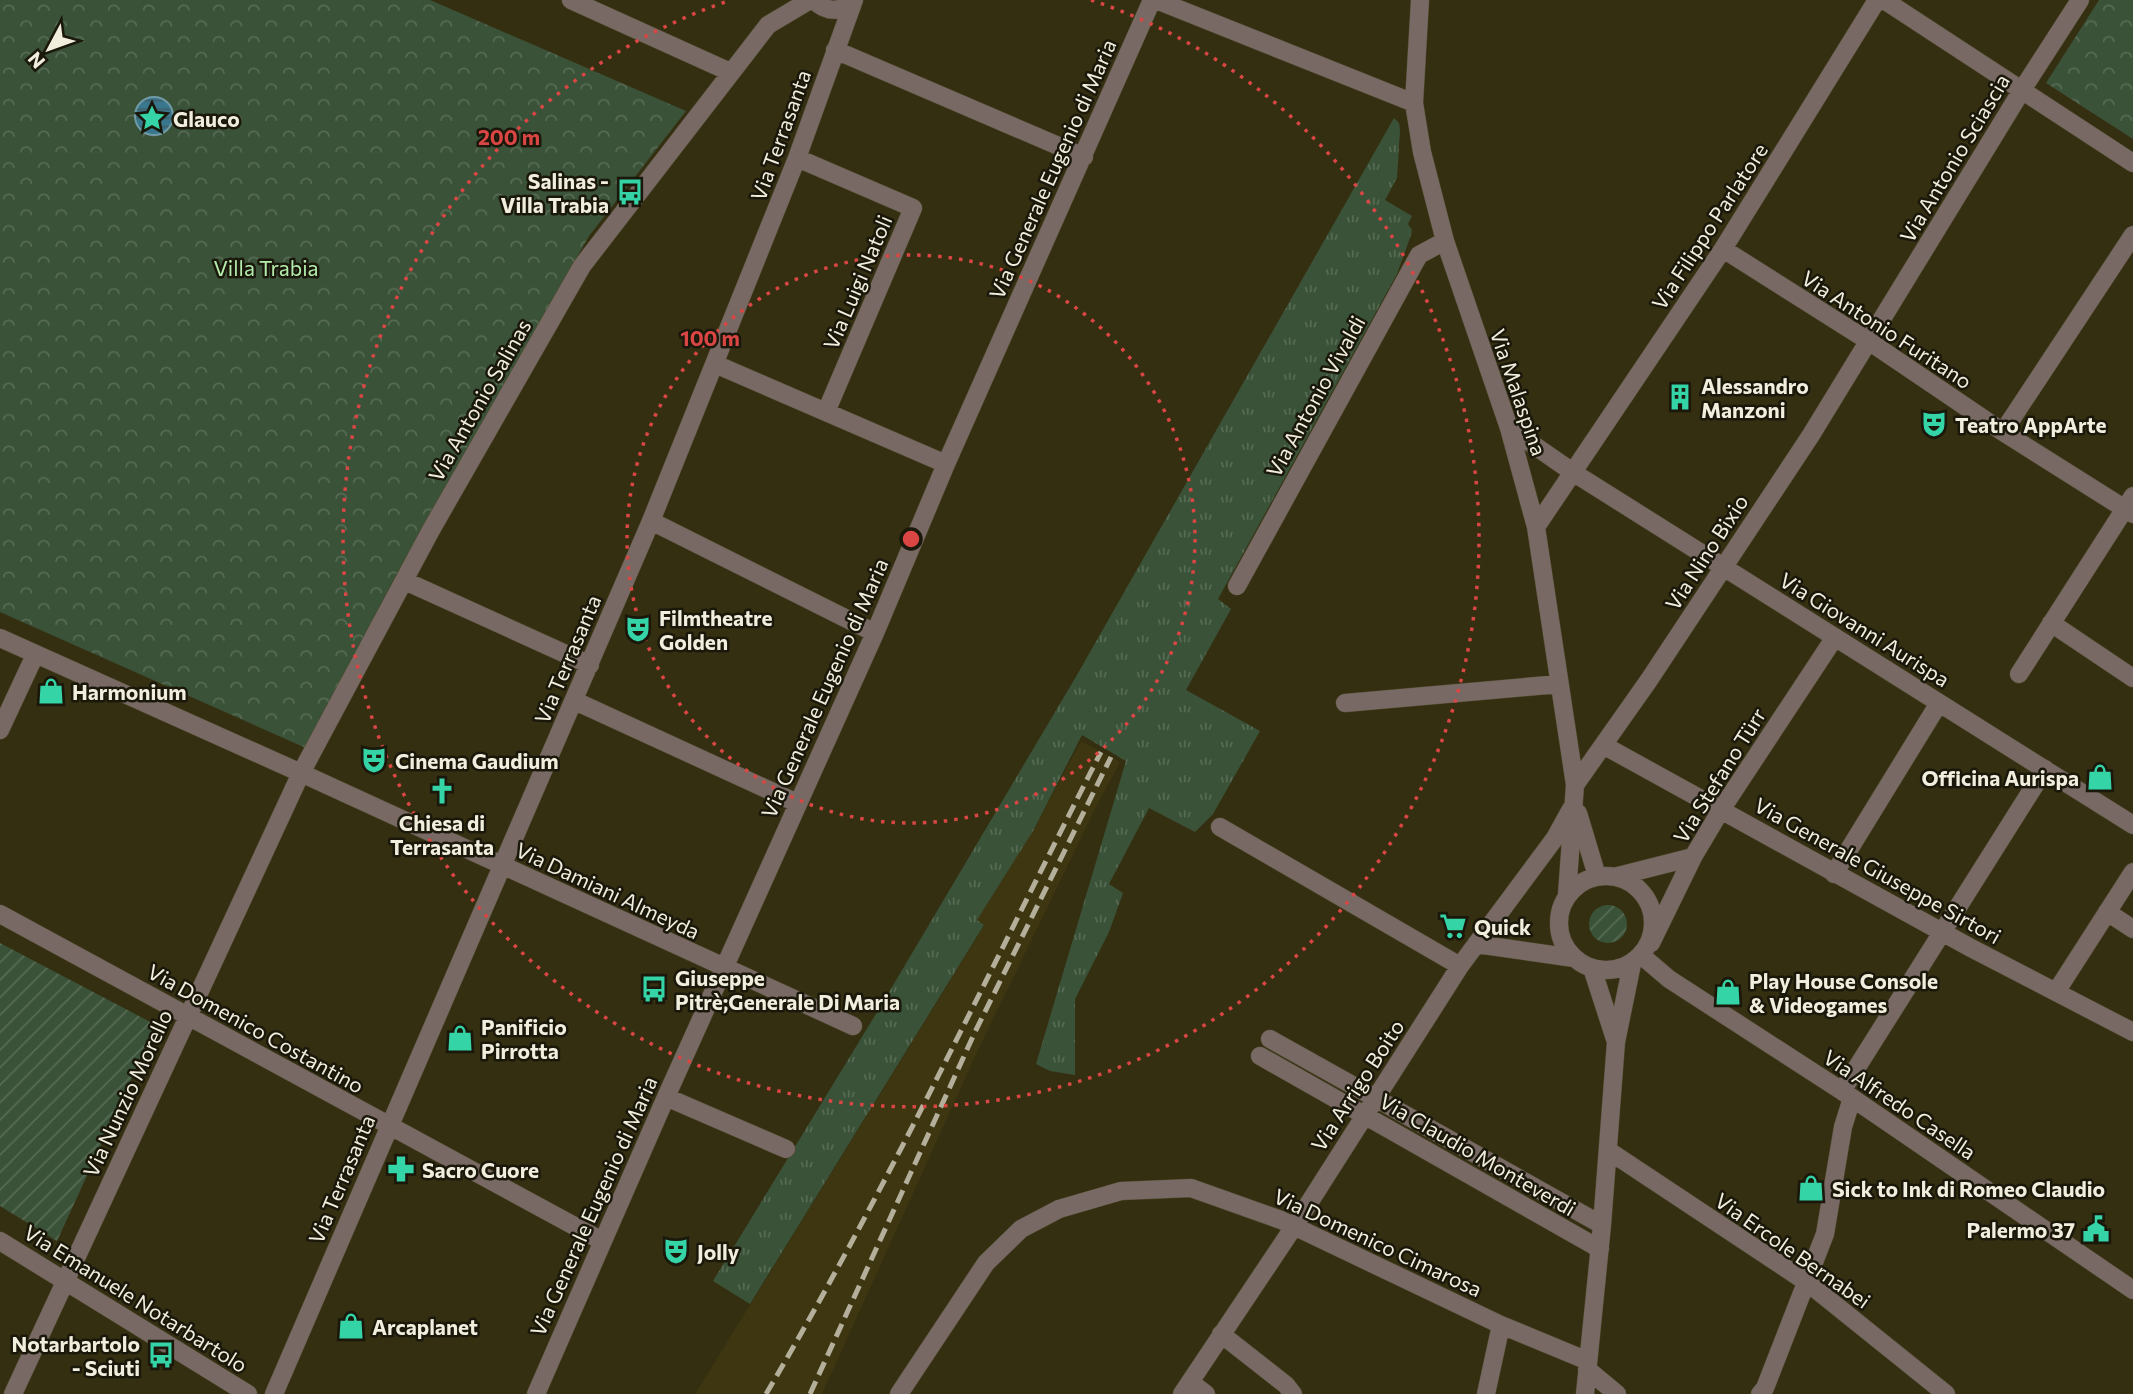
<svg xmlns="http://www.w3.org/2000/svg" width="2133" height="1394" viewBox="0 0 2133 1394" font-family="Commissioner,sans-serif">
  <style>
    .built { fill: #3d3610 }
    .grass { fill: url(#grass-tufts) }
    .park { fill: url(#park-crowns) }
    .garden { fill: url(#garden-furrows) }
    .water { fill: url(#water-rules); stroke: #709ba6; stroke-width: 2 }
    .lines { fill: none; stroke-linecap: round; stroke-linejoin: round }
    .minor-casing { stroke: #4f4a2e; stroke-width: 19 }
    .minor { stroke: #786964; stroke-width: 18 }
    .rail { stroke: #b3af9a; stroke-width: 5; stroke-dasharray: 14 7; stroke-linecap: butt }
    .ring { fill: none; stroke: #da4643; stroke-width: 3.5; stroke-dasharray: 3.5 7 }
    .labels { text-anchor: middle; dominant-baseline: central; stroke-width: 5; stroke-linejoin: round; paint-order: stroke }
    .poi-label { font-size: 21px; font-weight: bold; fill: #f1eedd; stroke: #1a170b; text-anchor: start }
    .street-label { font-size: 21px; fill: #f1eedd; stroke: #1a170b }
    .park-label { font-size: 21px; fill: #b4edad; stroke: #1a170b }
    .centre { fill: #da4643; stroke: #1a170b; stroke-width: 3.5 }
    .ring-label { font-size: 21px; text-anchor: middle; font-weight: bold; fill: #da4643; stroke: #1a170b; stroke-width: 5; stroke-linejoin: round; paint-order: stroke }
  </style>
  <defs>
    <pattern id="grass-tufts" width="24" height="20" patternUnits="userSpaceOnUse" patternTransform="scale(1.75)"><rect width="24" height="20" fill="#3a5238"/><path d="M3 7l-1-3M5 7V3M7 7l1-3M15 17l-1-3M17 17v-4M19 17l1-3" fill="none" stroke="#576b54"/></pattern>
    <pattern id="park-crowns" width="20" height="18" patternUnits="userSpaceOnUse" patternTransform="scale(1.75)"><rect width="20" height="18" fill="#3a5238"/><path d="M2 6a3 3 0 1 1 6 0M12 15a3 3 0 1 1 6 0" fill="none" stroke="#576b54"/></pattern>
    <pattern id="garden-furrows" width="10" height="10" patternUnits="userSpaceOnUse" patternTransform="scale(1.75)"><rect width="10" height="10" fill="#3a5238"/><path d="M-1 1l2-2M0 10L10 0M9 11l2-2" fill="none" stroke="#576b54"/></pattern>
    <pattern id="water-rules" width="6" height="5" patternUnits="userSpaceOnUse" patternTransform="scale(1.75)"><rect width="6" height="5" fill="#38778e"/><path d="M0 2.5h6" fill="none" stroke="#405f68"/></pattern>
  </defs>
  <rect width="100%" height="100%" fill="#352f12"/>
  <path class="built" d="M 1081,741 L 1120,762 L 1097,805 L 978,1050 L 822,1394 L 695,1394 L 984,926 L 976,921 L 1033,831 Z"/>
  <path class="grass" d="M 1394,118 L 1399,123 L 1400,130 L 1397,178 L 1385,200 L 1412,216 L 1408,224 L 1412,230 L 1411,235 L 1397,274 L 1218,599 L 1231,609 L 1186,690 L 1260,731 L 1213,814 L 1195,832 L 1149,808 L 1109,884 L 1123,893 L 1109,932 L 1075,999 L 1075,1075 L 1050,1071 L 1036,1064 L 1126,761 L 1082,735 L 1033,831 L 977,920 L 984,925 L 750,1304 L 713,1281 L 879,1009 L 1077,675 Z"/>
  <path class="park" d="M 0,0 L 430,0 L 686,111 L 589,236 L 395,577 L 306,748 L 0,612 Z
    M 2099,0 L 2133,0 L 2133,139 L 2046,83 Z"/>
  <path class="garden" d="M1589 924a19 19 0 1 1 38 0a19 19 0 1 1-38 0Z
    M 0,943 L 156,1025 L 57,1241 L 0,1206 Z"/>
  <path class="water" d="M135 116a19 19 0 1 1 38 0a19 19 0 1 1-38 0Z"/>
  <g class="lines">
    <g class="minor-casing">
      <path id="minor" d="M 571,0 L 730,72
        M 814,0 C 826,13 841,13 854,0
        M 1156,0 L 1414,103
        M 1420,0 L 1414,103 L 1422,152 L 1445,241 L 1509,428 L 1536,527 L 1575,785 L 1567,894
        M 1884,0 L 2133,163
        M 835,50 L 1084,157
        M 797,158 L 913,208 L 826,412
        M 1723,249 L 1870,342 L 2003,432 L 2133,514
        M 715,364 L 946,464
        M 1509,428 L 1574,473 L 2133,825
        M 2003,432 L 2133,235
        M 651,521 L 875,633
        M 1536,527 L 1723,249 L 1877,0
        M 405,581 L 590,665
        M 1237,586 L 1419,255 L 1445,241
        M 2051,623 L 2133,678
        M 0,638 L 301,773 L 853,1026
        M 2019,674 L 2133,496
        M 575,701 L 797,803
        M 1345,703 L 1559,684
        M 0,730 L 35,655
        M 1603,745 L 1971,948 L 2133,1032
        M 1575,785 L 1649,680 L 1811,435 L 2022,90 L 2080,0
        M 1578,813 L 1597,876
        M 1220,827 L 1460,966
        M 1834,874 L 1939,703
        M 1618,876 L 1693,857
        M1559 923a47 47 0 1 1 94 0a47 47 0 1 1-94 0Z
        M 2107,912 L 2133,929
        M 0,914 L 602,1241
        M 1651,943 L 1693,857 L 1721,810 L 1835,637
        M 1476,944 L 1574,958
        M 1642,956 L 1669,979 L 1842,1091 L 2133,1290
        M 1592,968 L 1615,1039
        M 2056,992 L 2133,872
        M 1270,1039 L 1602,1225
        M 1260,1056 L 1600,1249
        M 1842,1091 L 2045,769
        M 666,1097 L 786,1149
        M 1609,1151 L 1808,1283 L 1946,1394
        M 0,1241 L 248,1394
        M 1221,1334 L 1286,1385 L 1293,1394
        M 1587,1369 L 1617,1394
        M 1190,1382 L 1206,1394
        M 13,1394 L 301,773 L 431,530 L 582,266 L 768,25 L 810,0
        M 274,1394 L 651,521 L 797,158 L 854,0
        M 536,1394 L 666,1097 L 875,633 L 946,464 L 1152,0
        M 899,1394 L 986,1263 L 1021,1229 L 1059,1209 L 1121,1191 L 1191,1188 L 1281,1220 L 1501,1325 L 1588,1361
        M 1182,1394 L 1295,1225 L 1460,966 L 1555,838 L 1571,809
        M 1486,1394 L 1501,1325
        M 1585,1394 L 1602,1225 L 1616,1042 L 1632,964
        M 1760,1394 L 1765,1388 L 1825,1234 L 1843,1127 L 1852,1098"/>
    </g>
    <use href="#minor" class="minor"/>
    <path class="rail" d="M 766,1394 C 889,1186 991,967 1101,752
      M 810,1394 L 975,1032 L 1111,757"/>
  </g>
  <g class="ring">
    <circle cx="911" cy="539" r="284"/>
    <path d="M1091 0A568 568 0 1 1 731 0"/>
  </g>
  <defs>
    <g id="sight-bare" transform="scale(2.1)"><path d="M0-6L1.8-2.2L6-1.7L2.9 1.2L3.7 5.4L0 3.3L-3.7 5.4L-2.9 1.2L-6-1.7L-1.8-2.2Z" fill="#35d4a7" stroke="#1a170b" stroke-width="2.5" paint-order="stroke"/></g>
    <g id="bus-bare" transform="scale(2.1)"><path d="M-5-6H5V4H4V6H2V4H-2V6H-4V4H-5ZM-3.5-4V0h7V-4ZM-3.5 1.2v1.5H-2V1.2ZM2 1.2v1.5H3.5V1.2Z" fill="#35d4a7" stroke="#1a170b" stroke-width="2.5" paint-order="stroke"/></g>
    <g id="building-bare" transform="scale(2.1)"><path d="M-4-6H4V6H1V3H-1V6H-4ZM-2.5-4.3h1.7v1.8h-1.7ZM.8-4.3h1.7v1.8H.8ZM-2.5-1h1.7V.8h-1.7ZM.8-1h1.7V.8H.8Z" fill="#35d4a7" stroke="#1a170b" stroke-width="2.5" paint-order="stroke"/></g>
    <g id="theatre-bare" transform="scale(2.1)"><path d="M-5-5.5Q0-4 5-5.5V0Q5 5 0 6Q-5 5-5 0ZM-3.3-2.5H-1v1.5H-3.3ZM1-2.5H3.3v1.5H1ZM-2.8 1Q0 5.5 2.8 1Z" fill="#35d4a7" stroke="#1a170b" stroke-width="2.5" paint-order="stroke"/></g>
    <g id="shop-bare" transform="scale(2.1)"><path d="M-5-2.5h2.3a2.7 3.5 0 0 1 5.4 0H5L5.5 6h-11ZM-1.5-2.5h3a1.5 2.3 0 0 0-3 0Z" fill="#35d4a7" stroke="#1a170b" stroke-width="2.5" paint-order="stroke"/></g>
    <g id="church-bare" transform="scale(2.1)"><path d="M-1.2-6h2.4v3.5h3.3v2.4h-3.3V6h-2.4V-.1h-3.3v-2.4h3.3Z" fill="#35d4a7" stroke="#1a170b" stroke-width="2.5" paint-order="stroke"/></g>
    <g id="supermarket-bare" transform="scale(2.1)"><path d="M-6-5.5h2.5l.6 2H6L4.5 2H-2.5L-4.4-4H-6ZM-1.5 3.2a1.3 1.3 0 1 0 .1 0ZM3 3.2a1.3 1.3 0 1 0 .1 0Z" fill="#35d4a7" stroke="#1a170b" stroke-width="2.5" paint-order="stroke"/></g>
    <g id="pharmacy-bare" transform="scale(2.1)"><path d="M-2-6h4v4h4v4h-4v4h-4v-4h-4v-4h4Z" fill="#35d4a7" stroke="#1a170b" stroke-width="2.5" paint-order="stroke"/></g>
    <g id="civic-bare" transform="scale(2.1)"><path d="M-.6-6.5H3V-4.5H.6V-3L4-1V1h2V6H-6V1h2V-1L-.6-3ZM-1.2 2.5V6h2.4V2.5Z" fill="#35d4a7" stroke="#1a170b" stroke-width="2.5" paint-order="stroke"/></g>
  </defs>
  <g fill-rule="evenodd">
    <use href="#sight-bare" x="152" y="118"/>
    <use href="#bus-bare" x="630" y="192"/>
    <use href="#building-bare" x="1680" y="397"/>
    <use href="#theatre-bare" x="1934" y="424"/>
    <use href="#theatre-bare" x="638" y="629"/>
    <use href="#shop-bare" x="51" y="691"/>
    <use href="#theatre-bare" x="374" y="760"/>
    <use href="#shop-bare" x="2100" y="777"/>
    <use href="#church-bare" x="442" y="791"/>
    <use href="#supermarket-bare" x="1453" y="926"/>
    <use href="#bus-bare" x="654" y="989"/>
    <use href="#shop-bare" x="1728" y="992"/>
    <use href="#shop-bare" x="460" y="1038"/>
    <use href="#pharmacy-bare" x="401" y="1169"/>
    <use href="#shop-bare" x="1811" y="1188"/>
    <use href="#civic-bare" x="2096" y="1229"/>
    <use href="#theatre-bare" x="676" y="1251"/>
    <use href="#shop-bare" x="351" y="1326"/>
    <use href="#bus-bare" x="161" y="1355"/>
  </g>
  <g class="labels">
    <g class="poi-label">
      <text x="173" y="118">Glauco</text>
      <text x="609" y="180" text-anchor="end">Salinas -<tspan x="609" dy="24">Villa Trabia</tspan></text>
      <text x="1701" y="385">Alessandro<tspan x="1701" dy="24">Manzoni</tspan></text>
      <text x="1955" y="424">Teatro AppArte</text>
      <text x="659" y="617">Filmtheatre<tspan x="659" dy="24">Golden</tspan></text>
      <text x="72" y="691">Harmonium</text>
      <text x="395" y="760">Cinema Gaudium</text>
      <text x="2079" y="777" text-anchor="end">Officina Aurispa</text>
      <text x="442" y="822" text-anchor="middle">Chiesa di<tspan x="442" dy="24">Terrasanta</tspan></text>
      <text x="1474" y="926">Quick</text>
      <text x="675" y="977">Giuseppe<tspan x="675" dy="24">Pitrè;Generale Di Maria</tspan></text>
      <text x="1749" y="980">Play House Console<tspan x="1749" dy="24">&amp; Videogames</tspan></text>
      <text x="481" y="1026">Panificio<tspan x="481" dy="24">Pirrotta</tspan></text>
      <text x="422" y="1169">Sacro Cuore</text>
      <text x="1832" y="1188">Sick to Ink di Romeo Claudio</text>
      <text x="2075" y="1229" text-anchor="end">Palermo 37</text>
      <text x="697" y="1251">Jolly</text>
      <text x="372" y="1326">Arcaplanet</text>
      <text x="140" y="1343" text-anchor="end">Notarbartolo<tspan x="140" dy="24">- Sciuti</tspan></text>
    </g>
    <g class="street-label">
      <text transform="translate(780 135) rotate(-70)">Via Terrasanta</text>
      <text transform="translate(1954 158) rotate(-59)">Via Antonio Sciascia</text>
      <text transform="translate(1052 169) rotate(-66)">Via Generale Eugenio di Maria</text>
      <text transform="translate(1709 226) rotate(-57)">Via Filippo Parlatore</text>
      <text transform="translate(857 282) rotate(-67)">Via Luigi Natoli</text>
      <text transform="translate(1887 329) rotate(33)">Via Antonio Furitano</text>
      <text transform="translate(1519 392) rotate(71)">Via Malaspina</text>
      <text transform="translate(1315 396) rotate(-61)">Via Antonio Vivaldi</text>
      <text transform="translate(479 400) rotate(-60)">Via Antonio Salinas</text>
      <text transform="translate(1706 552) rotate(-57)">Via Nino Bixio</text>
      <text transform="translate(1865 629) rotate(32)">Via Giovanni Aurispa</text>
      <text transform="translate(567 659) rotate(-67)">Via Terrasanta</text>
      <text transform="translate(824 688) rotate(-66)">Via Generale Eugenio di Maria</text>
      <text transform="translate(1719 775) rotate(-58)">Via Stefano Türr</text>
      <text transform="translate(1878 870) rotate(29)">Via Generale Giuseppe Sirtori</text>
      <text transform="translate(608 890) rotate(25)">Via Damiani Almeyda</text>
      <text transform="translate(256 1028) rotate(29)">Via Domenico Costantino</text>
      <text transform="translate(1357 1085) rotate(-57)">Via Arrigo Boito</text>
      <text transform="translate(127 1093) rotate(-65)">Via Nunzio Morello</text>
      <text transform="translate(1900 1104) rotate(34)">Via Alfredo Casella</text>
      <text transform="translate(1478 1154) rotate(30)">Via Claudio Monteverdi</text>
      <text transform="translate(341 1179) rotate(-67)">Via Terrasanta</text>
      <text transform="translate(593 1206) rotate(-66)">Via Generale Eugenio di Maria</text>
      <text transform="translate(1378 1242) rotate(25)">Via Domenico Cimarosa</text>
      <text transform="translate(1793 1250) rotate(35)">Via Ercole Bernabei</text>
      <text transform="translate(136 1298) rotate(32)">Via Emanuele Notarbartolo</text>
    </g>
    <g class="park-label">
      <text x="266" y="267">Villa Trabia</text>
    </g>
  </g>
  <circle cx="911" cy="539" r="10" class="centre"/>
  <g class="ring-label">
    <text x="509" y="145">200 m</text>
    <text x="710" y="346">100 m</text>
  </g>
  <g transform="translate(49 49) rotate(229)" stroke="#1a170b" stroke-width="5" paint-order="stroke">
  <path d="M0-5L12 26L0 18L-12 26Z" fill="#f1eedd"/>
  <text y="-10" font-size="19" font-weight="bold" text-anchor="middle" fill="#f1eedd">N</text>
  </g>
</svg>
